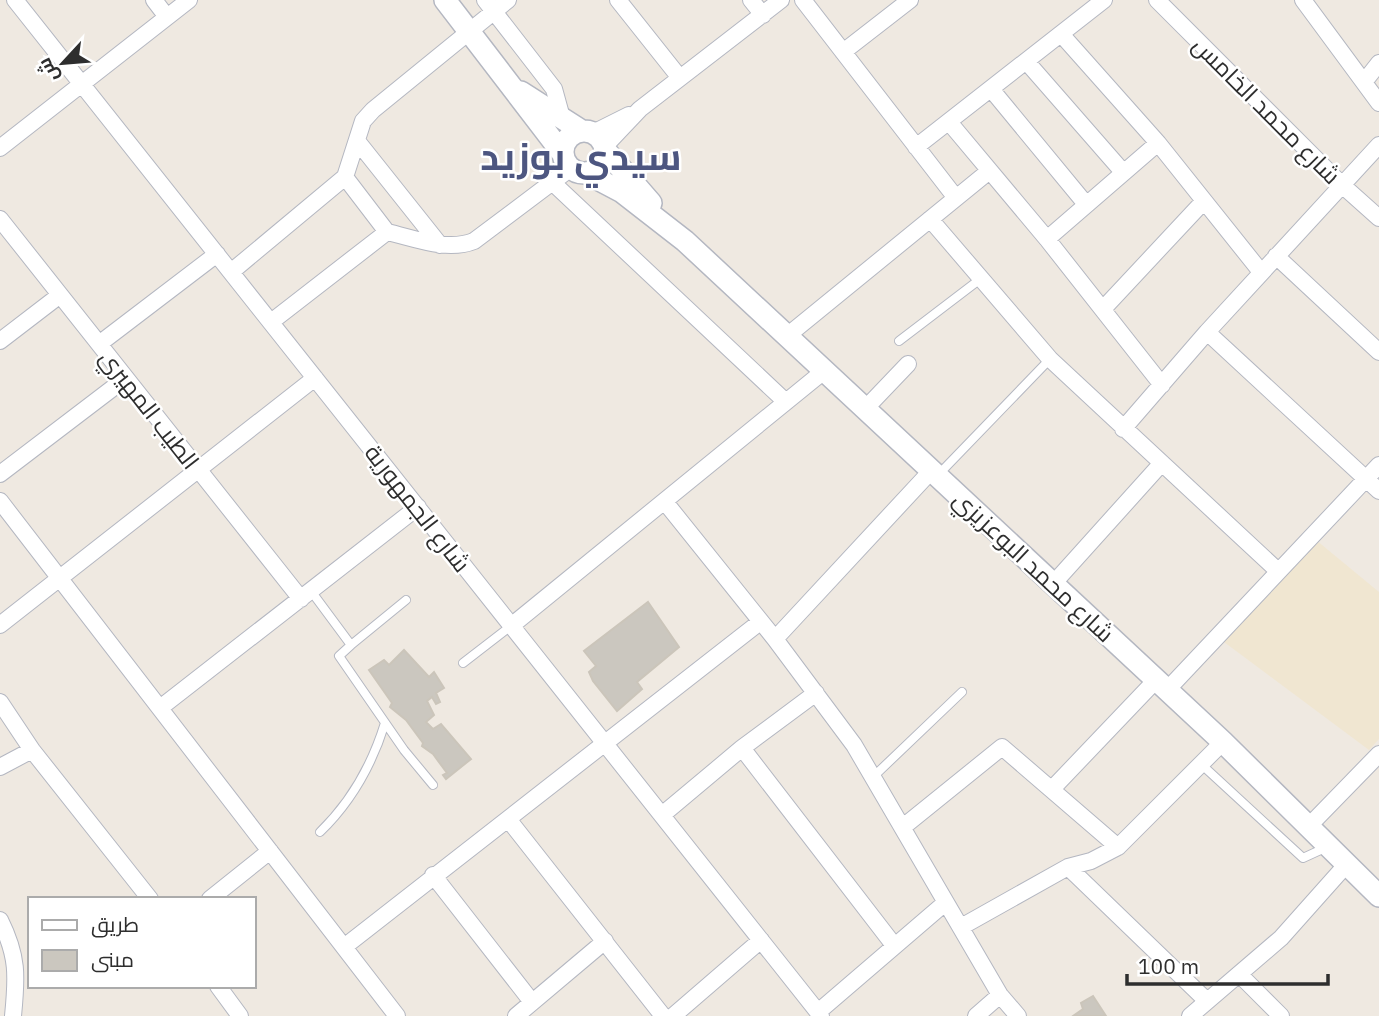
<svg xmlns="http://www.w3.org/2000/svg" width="1379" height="1016" viewBox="0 0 1379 1016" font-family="'IBM Plex Sans',Cairo,sans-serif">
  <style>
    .education { fill: #f0e6d1 }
    .building { fill: #cbc7bf; stroke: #cbc5ba; stroke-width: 2 }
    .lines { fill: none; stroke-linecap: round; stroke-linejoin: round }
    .lane-casing { stroke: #b4b7c1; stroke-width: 10 }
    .street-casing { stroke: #b4b7c1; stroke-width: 18 }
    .secondary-casing { stroke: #b4b7c1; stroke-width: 24 }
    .lane { stroke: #fff; stroke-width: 8 }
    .street { stroke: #fff; stroke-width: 16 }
    .secondary { stroke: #fff; stroke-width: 21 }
    .labels { text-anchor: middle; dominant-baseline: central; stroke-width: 5; stroke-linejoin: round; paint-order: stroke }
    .street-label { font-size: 24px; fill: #2e2e2e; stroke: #fff }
    .town-label { font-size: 38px; font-weight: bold; fill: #4d5680; stroke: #fff }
  </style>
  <rect width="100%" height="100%" fill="#efe9e1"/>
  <path class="education" d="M 1316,540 L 1379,592 L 1379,739 L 1369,750 L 1224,642 Z"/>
  <path class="building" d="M 648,602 L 679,647 L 637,682 L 642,689 L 617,711 L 593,681 L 589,672 L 596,666 L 584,651 Z
    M 404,650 L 429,677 L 434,672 L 444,688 L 436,693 L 440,702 L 436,704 L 432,697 L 427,701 L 434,715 L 426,722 L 433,729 L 441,724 L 471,759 L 446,779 L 443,775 L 447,773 L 433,754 L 422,746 L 423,743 L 406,720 L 390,707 L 392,703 L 369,670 L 384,660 L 389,665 Z
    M 1093,996 L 1106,1016 L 1073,1016 L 1083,1009 L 1081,1003 Z"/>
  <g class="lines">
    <g class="lane-casing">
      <path id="lane" d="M 899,341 L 979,280
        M 938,475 L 1050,359
        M 311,591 L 351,645 L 339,656 L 404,750 L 433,785
        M 351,645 L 406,600
        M 463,663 L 511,626
        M 1201,764 L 1303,858 L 1327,847
        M 873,777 L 962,692
        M 320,832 C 352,801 372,765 385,723"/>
    </g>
    <g class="street-casing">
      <path id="street" d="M 15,0 L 821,1016
        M 154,0 L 167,17
        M 485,0 L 554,89 L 562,118
        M 618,0 L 680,78
        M 751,0 L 763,15
        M 803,0 L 956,198
        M 1157,0 L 1342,185 L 1379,218
        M 1303,0 L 1379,103
        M 1061,34 L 1158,143 L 1261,272
        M 843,52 L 910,0
        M 1026,61 L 1123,172
        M 1364,82 L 1379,63
        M 991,89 L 1085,203
        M 949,122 L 1047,239 L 1162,385
        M 593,133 L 629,115
        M 358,142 L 440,245
        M 604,147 L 640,109 L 781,0
        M 916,147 L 1104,0
        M 0,148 L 189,0
        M 345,177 L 387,232
        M 552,182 L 786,402
        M 0,219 L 301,599
        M 930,219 L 1050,359 L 1278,571
        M 1047,239 L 1158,143
        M 1276,256 L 1379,352
        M 231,272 L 345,177 L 363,121 L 373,110 L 508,0
        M 1103,309 L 1203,202
        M 271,322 L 387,232 C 414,238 447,252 474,241 L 571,168
        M 1207,332 L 1379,491
        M 787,336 L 988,172
        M 0,341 L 60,295
        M 99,344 L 217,254
        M 865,409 L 908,364
        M 1123,429 L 1207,332 L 1379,145
        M 0,474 L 126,378
        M 0,501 L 397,1016
        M 665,502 L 775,639 L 854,745 L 1000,995 L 1018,1016
        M 1053,584 L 1161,464
        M 0,625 L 315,378
        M 511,626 L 824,371
        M 775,639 L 931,471
        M 1167,690 L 1379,465
        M 0,702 L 32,750 L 150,899
        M 160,708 L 418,507
        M 742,748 L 893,944
        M 0,767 L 32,750
        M 1052,789 L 1156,680
        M 662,815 L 742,748 L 816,693
        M 508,819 L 663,1016
        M 903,827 L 1002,747 L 1118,847
        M 1307,828 L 1379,754
        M 1068,867 L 1207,1001
        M 433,875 L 532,1002
        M 210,899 L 270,851
        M 0,920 C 18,956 17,976 13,1016
        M 961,927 L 1068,867 L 1091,861 L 1118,847 L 1223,742
        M 344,947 L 760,622
        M 1239,974 L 1281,1016
        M 218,986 L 240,1016
        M 818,1012 L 945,903
        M 516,1016 L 605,941
        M 673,1016 L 761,940
        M 976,1016 L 1000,995
        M 1190,1016 L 1281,938 L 1346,865"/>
    </g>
    <g class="secondary-casing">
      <path id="secondary" d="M 445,0 L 563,154
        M 521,92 L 582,131
        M563 152a21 21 0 1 1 42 0a21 21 0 1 1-42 0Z
        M 605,150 L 651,203
        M 586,173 L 622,192 L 685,241 L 1223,742 L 1379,896"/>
    </g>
    <use href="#lane" class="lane"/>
    <use href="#street" class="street"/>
    <use href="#secondary" class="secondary"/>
  </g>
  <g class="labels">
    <g class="street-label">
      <text transform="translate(1267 110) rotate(45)">شارع محمد الخامس</text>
      <text transform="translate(150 409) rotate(52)">الطيب المهيري</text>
      <text transform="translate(418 508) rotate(52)">شارع الجمهورية</text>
      <text transform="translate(1034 566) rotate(43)">شارع محمد البوعزيزي</text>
    </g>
    <g class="town-label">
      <text x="581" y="155">سيدي بوزيد</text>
    </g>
  </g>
  <rect x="28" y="897" width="228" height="91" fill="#ffffff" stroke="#ababab" stroke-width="2"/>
  <rect x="42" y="920" width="35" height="10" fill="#ffffff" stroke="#ababab" stroke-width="2"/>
  <text x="91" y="932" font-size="21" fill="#2e2e2e">طريق</text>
  <rect x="42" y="950" width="35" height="21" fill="#cbc7bf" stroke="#ababab" stroke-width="2"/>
  <text x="91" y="967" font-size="21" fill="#2e2e2e">مبنى</text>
  <g transform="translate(63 63) rotate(244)" stroke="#ffffff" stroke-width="5" paint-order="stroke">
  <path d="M0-5L12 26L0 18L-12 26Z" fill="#2e2e2e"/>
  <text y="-10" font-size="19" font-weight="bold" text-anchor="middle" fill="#2e2e2e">ش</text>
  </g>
  <path d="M1127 974v10h201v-10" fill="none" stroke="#2e2e2e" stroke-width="3.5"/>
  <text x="1138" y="974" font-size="21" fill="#2e2e2e" stroke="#ffffff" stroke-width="5" paint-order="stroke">100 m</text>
</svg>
